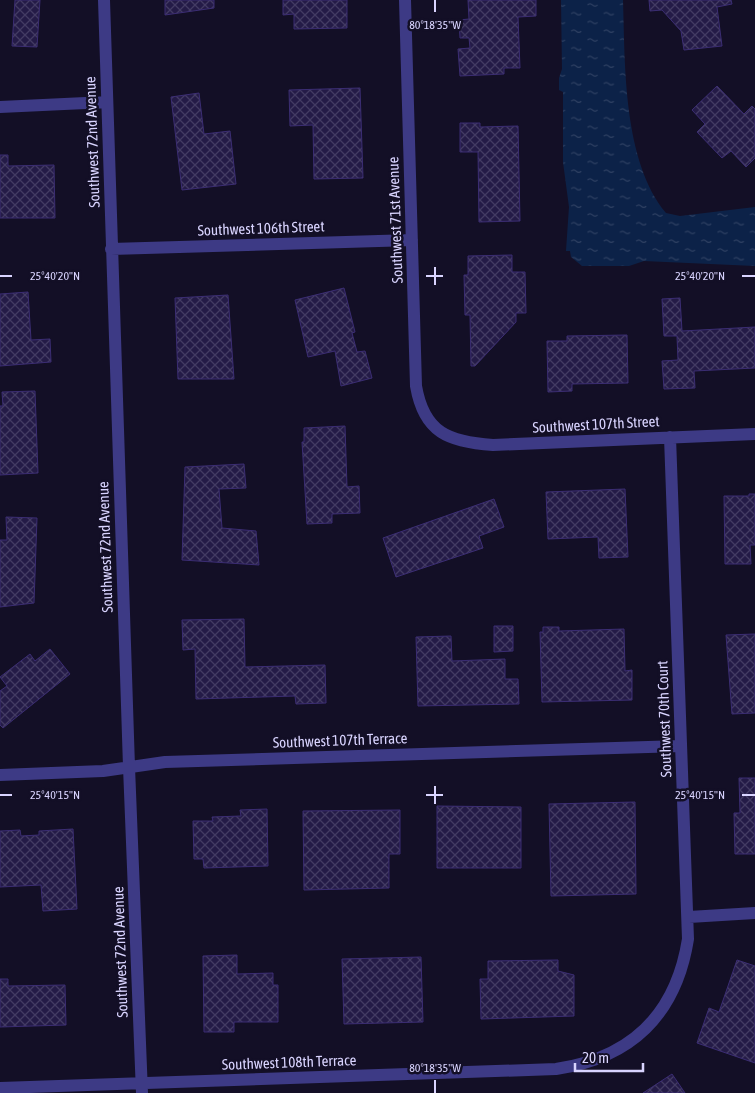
<svg xmlns="http://www.w3.org/2000/svg" width="755" height="1093" viewBox="0 0 755 1093" font-family="'Asap Condensed',sans-serif">
  <style>
    .water { fill: url(#water-ripples) }
    .building { fill: url(#building-cross-hatch); stroke: #3b2d73 }
    .lines { fill: none; stroke-linecap: round; stroke-linejoin: round }
    .minor { stroke: #3d3a85; stroke-width: 12 }
    .ticks { fill: none; stroke: #d9d4ff; stroke-width: 2 }
    .labels { text-anchor: middle; dominant-baseline: central; stroke-width: 5; stroke-linejoin: round; paint-order: stroke }
    .street-label { font-size: 15px; fill: #d9d4ff; stroke: #130f26 }
    .ticks-label { font-size: 12px; text-anchor: middle; fill: #d9d4ff; stroke: #130f26; stroke-width: 5; stroke-linejoin: round; paint-order: stroke }
  </style>
  <defs>
    <pattern id="water-ripples" width="26" height="14" patternUnits="userSpaceOnUse" patternTransform="scale(1.25)"><rect width="26" height="14" fill="#0c2248"/><path d="M2 4q2-2 4 0t4 0M15 11q2-2 4 0t4 0" fill="none" stroke="#2f4163"/></pattern>
    <pattern id="building-cross-hatch" width="8" height="8" patternUnits="userSpaceOnUse" patternTransform="scale(1.25)"><rect width="8" height="8" fill="#241b47"/><path d="M0 0l8 8M0 8l8-8" fill="none" stroke="#433b63"/></pattern>
  </defs>
  <rect width="100%" height="100%" fill="#130f26"/>
  <path class="water" d="M 561,0 L 623,0 C 625,66 623,161 666,213 L 680,216 L 755,207 L 755,266 L 644,261 L 629,266 L 582,266 L 571,257 L 570,251 L 566,251 L 569,207 L 563,162 L 563,92 L 559,90 L 559,78 L 562,69 Z"/>
  <path class="building" d="M 15,0 L 40,0 L 37,47 L 12,46 Z
    M 165,0 L 214,0 L 214,8 L 165,15 Z
    M 283,0 L 347,0 L 347,28 L 294,29 L 294,14 L 283,15 Z
    M 468,0 L 536,0 L 536,16 L 518,17 L 520,68 L 504,68 L 504,74 L 460,76 L 458,49 L 470,48 L 469,38 L 460,38 L 459,20 L 469,19 Z
    M 649,0 L 731,0 L 732,4 L 717,7 L 722,46 L 684,50 L 681,31 L 662,10 L 650,11 Z
    M 717,86 L 744,114 L 752,106 L 755,109 L 755,158 L 746,167 L 731,151 L 722,158 L 697,132 L 705,124 L 692,110 Z
    M 360,88 L 363,178 L 314,179 L 313,125 L 290,126 L 289,90 Z
    M 199,93 L 204,134 L 230,131 L 236,184 L 182,190 L 171,97 Z
    M 460,123 L 480,123 L 480,127 L 518,126 L 520,221 L 479,222 L 478,152 L 460,152 Z
    M 0,155 L 8,155 L 8,166 L 54,165 L 55,218 L 0,218 Z
    M 512,255 L 512,272 L 525,272 L 526,313 L 516,313 L 516,322 L 475,366 L 471,366 L 470,315 L 465,315 L 464,275 L 468,275 L 468,256 Z
    M 344,288 L 355,332 L 352,333 L 357,352 L 365,351 L 372,378 L 341,386 L 335,351 L 308,357 L 295,300 Z
    M 28,292 L 31,340 L 50,339 L 51,362 L 0,366 L 0,294 Z
    M 228,295 L 234,379 L 178,379 L 175,298 Z
    M 680,298 L 682,331 L 755,327 L 755,368 L 694,371 L 695,388 L 664,389 L 662,361 L 678,360 L 677,336 L 664,336 L 662,299 Z
    M 627,335 L 628,383 L 572,384 L 572,391 L 548,392 L 547,341 L 567,341 L 567,336 Z
    M 35,391 L 38,473 L 0,475 L 0,406 L 3,406 L 2,392 Z
    M 345,426 L 347,487 L 359,486 L 360,513 L 332,514 L 332,523 L 307,524 L 302,442 L 304,442 L 304,428 Z
    M 244,464 L 246,488 L 219,489 L 222,528 L 256,531 L 259,565 L 182,560 L 185,467 Z
    M 625,489 L 628,557 L 599,558 L 598,537 L 548,539 L 546,492 Z
    M 749,494 L 755,494 L 755,545 L 750,545 L 751,564 L 725,564 L 724,496 L 749,496 Z
    M 494,499 L 504,527 L 479,536 L 483,548 L 396,577 L 383,538 Z
    M 6,517 L 37,518 L 34,603 L 0,607 L 0,540 L 7,540 Z
    M 244,619 L 245,667 L 325,665 L 326,703 L 296,704 L 295,696 L 196,699 L 195,649 L 183,650 L 182,620 Z
    M 494,626 L 513,626 L 513,651 L 494,652 Z
    M 543,627 L 559,627 L 559,631 L 624,629 L 625,671 L 632,670 L 632,700 L 542,702 L 540,632 L 543,632 Z
    M 755,634 L 755,713 L 732,714 L 726,635 Z
    M 451,636 L 452,661 L 505,659 L 505,679 L 518,679 L 519,704 L 418,706 L 416,637 Z
    M 50,649 L 70,674 L 3,728 L 0,725 L 0,691 L 7,686 L 0,677 L 30,654 L 35,661 Z
    M 739,778 L 755,778 L 755,854 L 735,854 L 734,813 L 740,813 Z
    M 635,802 L 636,894 L 551,896 L 549,804 Z
    M 437,806 L 521,807 L 521,868 L 437,868 Z
    M 267,809 L 268,866 L 204,868 L 203,859 L 194,859 L 193,821 L 213,821 L 212,817 L 241,816 L 240,810 Z
    M 400,810 L 400,854 L 389,854 L 389,888 L 304,890 L 303,811 Z
    M 73,829 L 77,909 L 43,911 L 41,885 L 0,887 L 0,831 L 20,830 L 21,836 L 39,835 L 39,831 Z
    M 237,955 L 237,974 L 273,973 L 273,985 L 278,985 L 278,1022 L 234,1022 L 234,1032 L 204,1032 L 203,956 Z
    M 421,957 L 423,1022 L 344,1024 L 342,959 Z
    M 558,960 L 558,971 L 574,975 L 574,1016 L 481,1019 L 480,979 L 488,979 L 488,961 Z
    M 737,960 L 755,966 L 755,1063 L 697,1043 L 709,1008 L 719,1012 Z
    M 0,979 L 8,979 L 8,986 L 65,985 L 66,1025 L 0,1027 Z
    M 672,1074 L 685,1093 L 643,1093 Z"/>
  <g class="lines">
    <path class="minor" d="M 104,0 L 129,767 L 142,1093
      M 405,0 L 416,386 C 424,433 449,442 493,445 L 755,434
      M 0,107 L 107,102
      M 111,249 L 412,240
      M 0,775 L 103,771 L 165,762 L 681,746
      M 689,917 L 755,913
      M 0,1088 L 556,1069 C 631,1058 676,1015 688,939 L 670,437"/>
  </g>
  <path class="ticks" d="M 435,0 L 435,12M 435,267 L 435,285M 0,276 L 12,276M 426,276 L 443,276M 742,276 L 755,276M 435,786 L 435,804M 0,795 L 12,795M 426,795 L 443,795M 742,795 L 755,795M 435,1080 L 435,1093"/>
  <g class="labels">
    <g class="street-label">
      <text transform="translate(92 142) rotate(-92)">Southwest 72nd Avenue</text>
      <text transform="translate(395 220) rotate(-92)">Southwest 71st Avenue</text>
      <text transform="translate(261 228) rotate(-2)">Southwest 106th Street</text>
      <text transform="translate(596 424) rotate(-3)">Southwest 107th Street</text>
      <text transform="translate(105 547) rotate(-92)">Southwest 72nd Avenue</text>
      <text transform="translate(664 719) rotate(-92)">Southwest 70th Court</text>
      <text transform="translate(340 740) rotate(-2)">Southwest 107th Terrace</text>
      <text transform="translate(120 952) rotate(-92)">Southwest 72nd Avenue</text>
      <text transform="translate(289 1062) rotate(-2)">Southwest 108th Terrace</text>
    </g>
  </g>
  <g class="ticks-label">
    <text x="435" y="29">80°18'35"W</text>
    <text x="55" y="280">25°40'20"N</text>
    <text x="700" y="280">25°40'20"N</text>
    <text x="55" y="799">25°40'15"N</text>
    <text x="700" y="799">25°40'15"N</text>
    <text x="435" y="1072">80°18'35"W</text>
  </g>
  <path d="M575 1063v8h68v-8" fill="none" stroke="#d9d4ff" stroke-width="2.5"/>
  <text x="582" y="1063" font-size="15" fill="#d9d4ff" stroke="#130f26" stroke-width="4" paint-order="stroke">20 m</text>
</svg>
